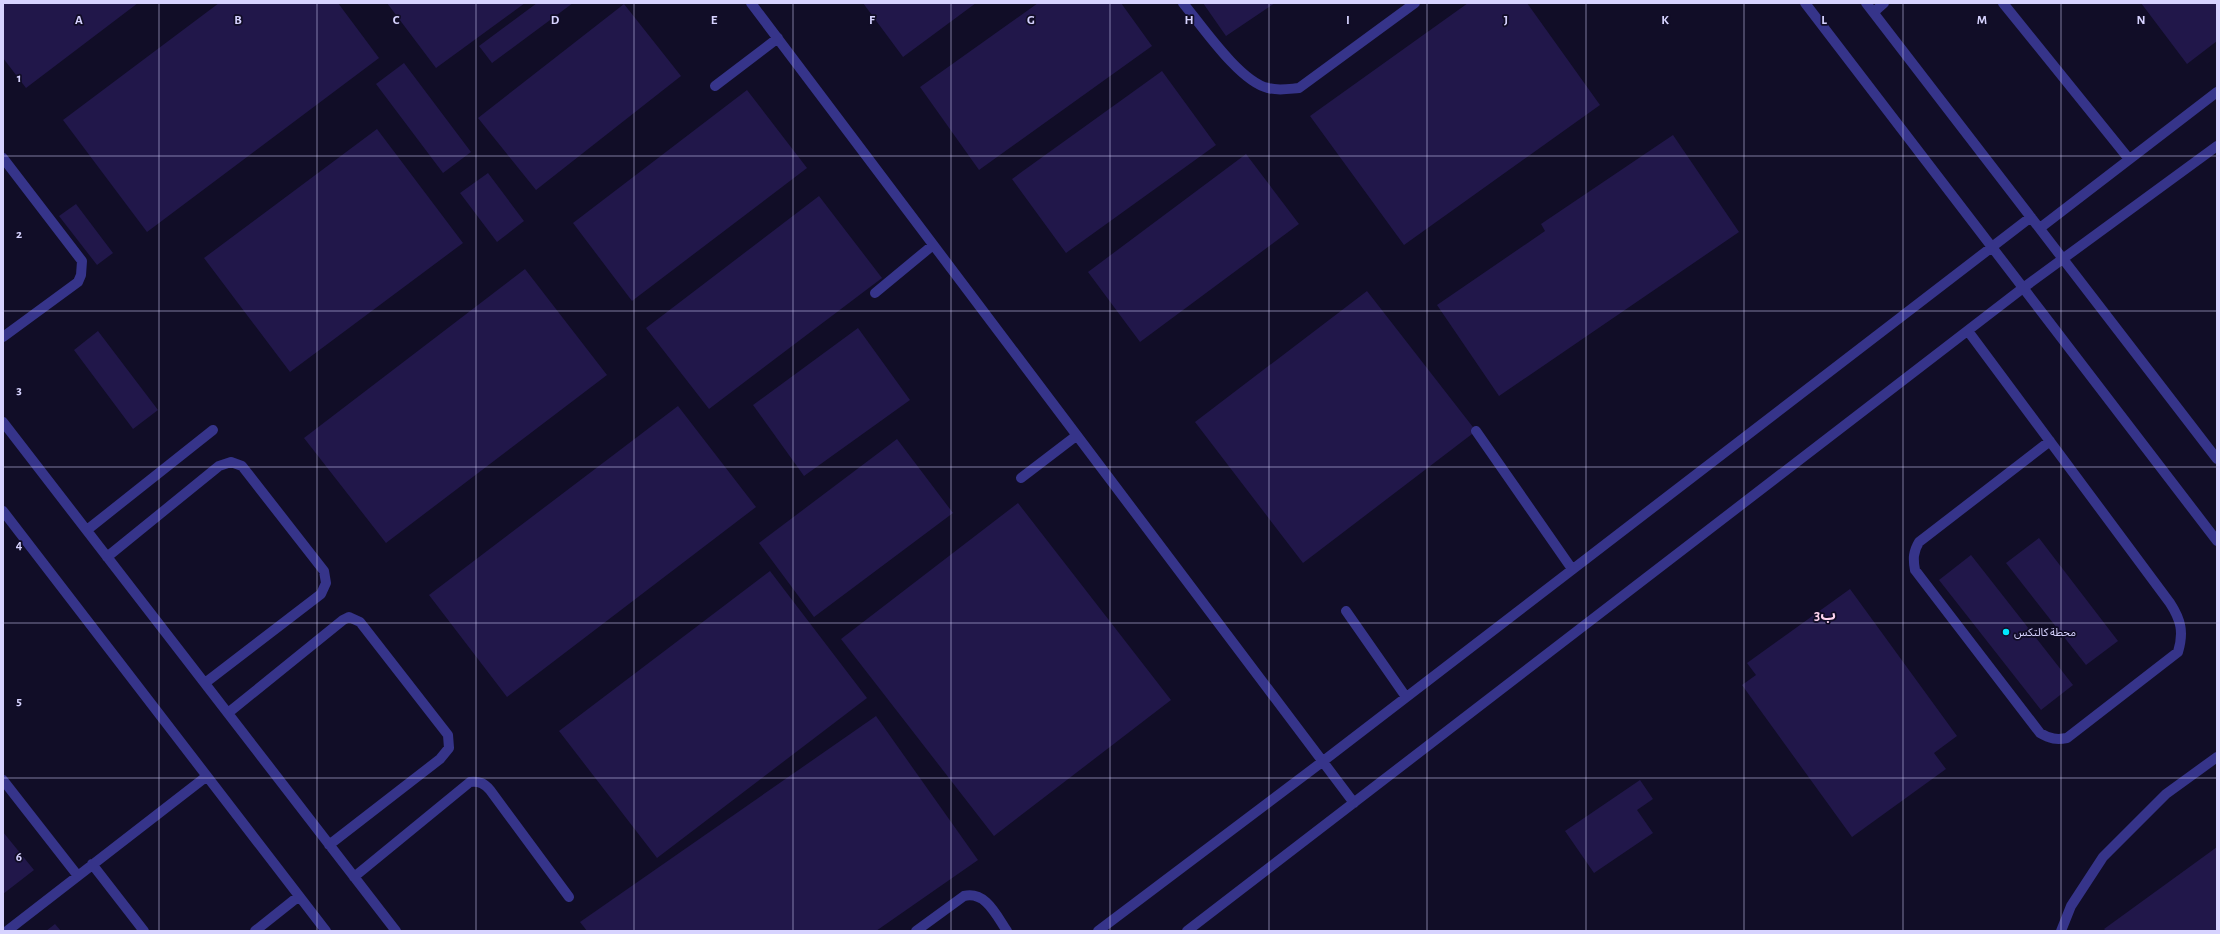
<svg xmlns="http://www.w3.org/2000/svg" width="2220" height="934" viewBox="0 0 2220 934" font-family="'Alegreya Sans','Noto Sans Arabic',sans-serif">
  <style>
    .building { fill: #21174a }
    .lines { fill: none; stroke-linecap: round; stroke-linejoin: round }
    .minor { stroke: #36348a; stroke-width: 10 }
    .grid { fill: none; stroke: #d7d3ff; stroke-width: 1; stroke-opacity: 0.55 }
    .poi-dot { fill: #00e7fe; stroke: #110d27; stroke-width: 1.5 }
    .labels { text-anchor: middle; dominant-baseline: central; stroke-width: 3.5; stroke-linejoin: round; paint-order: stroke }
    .poi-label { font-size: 11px; fill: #d7d3ff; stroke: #110d27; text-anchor: start }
    .district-label { font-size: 15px; font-weight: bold; fill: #ffd5f0; stroke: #110d27 }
    .grid-label { font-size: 13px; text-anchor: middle; font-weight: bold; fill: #d7d3ff; stroke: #110d27; stroke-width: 3.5; stroke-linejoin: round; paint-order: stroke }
  </style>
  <rect width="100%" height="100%" fill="#110d27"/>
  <path class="building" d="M 3,3 L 138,3 L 26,88 L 3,58 Z
    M 219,3 L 338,3 L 379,58 L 147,232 L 63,120 Z
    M 387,3 L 525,3 L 436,68 Z
    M 537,3 L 573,3 L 492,63 L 479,46 Z
    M 863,3 L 976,3 L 903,57 Z
    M 1038,3 L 1121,3 L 1152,46 L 979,170 L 920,87 Z
    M 1203,3 L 1275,3 L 1226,36 Z
    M 1468,3 L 1527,3 L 1600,105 L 1404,245 L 1310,116 Z
    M 2141,3 L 2217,3 L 2217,41 L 2187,64 Z
    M 624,4 L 681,76 L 536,190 L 478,118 Z
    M 404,63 L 471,152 L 443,173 L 376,84 Z
    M 1162,71 L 1216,145 L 1066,253 L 1012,179 Z
    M 747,90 L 807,168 L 632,301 L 573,223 Z
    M 377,129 L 463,243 L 290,372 L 204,258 Z
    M 1673,135 L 1739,232 L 1499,396 L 1437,305 L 1545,231 L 1541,224 Z
    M 1246,154 L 1299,224 L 1140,342 L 1088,272 Z
    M 488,173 L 524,221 L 497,242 L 460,193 Z
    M 819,196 L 882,278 L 709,409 L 646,328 Z
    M 76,204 L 113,253 L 97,265 L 59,216 Z
    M 525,269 L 607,375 L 386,543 L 304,438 Z
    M 1367,291 L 1476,431 L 1303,563 L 1195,422 Z
    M 858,328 L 910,400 L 804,476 L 753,405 Z
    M 98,331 L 158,410 L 133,429 L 74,350 Z
    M 678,406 L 756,507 L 507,697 L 429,595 Z
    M 897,439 L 953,513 L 814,617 L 759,543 Z
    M 1018,503 L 1171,700 L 994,836 L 841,639 Z
    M 2039,538 L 2118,641 L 2086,665 L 2006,563 Z
    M 1971,555 L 2073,685 L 2041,710 L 1939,580 Z
    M 770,571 L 867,698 L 657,858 L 559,731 Z
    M 1850,589 L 1957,736 L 1934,753 L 1946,769 L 1852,837 L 1742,685 L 1756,675 L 1747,663 Z
    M 876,716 L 978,860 L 876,931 L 587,931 L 580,922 Z
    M 1640,780 L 1653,799 L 1637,810 L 1653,833 L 1594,873 L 1565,831 Z
    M 3,832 L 34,870 L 3,894 Z
    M 2217,847 L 2217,931 L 2106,931 L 2104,929 Z
    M 55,924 L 61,931 L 46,931 Z"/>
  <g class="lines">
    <path class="minor" d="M 751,3 L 1354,803
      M 1183,3 C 1202,26 1240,82 1268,88 C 1278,91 1288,89 1299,88 L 1415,3
      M 1805,3 L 2217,541
      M 1866,3 L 2217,459
      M 2003,3 L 2129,159
      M 1874,12 L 1884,3
      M 715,86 L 778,38
      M 3,158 L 82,261 L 81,275 L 78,282 L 3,337
      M 2040,228 L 2217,92
      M 875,293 L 933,245
      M 1968,331 L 2170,603 C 2181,620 2184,632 2178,652 L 2067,738 C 2057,740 2050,739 2040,733 L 1915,570 C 1913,559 1913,552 1919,542 L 2050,441
      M 3,422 L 396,931
      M 1476,431 L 1572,569
      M 1021,478 L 1076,436
      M 3,511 L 326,931
      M 87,530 L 213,430
      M 107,557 L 219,466 L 231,462 L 242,466 L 324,571 L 326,583 L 321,594 L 205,683
      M 1346,611 L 1406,697
      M 228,713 L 343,620 L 349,617 L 360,622 L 448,735 L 449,748 L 440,759 L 329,845
      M 3,780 L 78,876
      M 92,864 L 144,931
      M 354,877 L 470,782 C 479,781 484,783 490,790 L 569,897
      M 7,931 L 207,776
      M 255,931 L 299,896
      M 916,931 L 964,896 C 986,891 996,915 1007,931
      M 1098,931 L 1322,762 L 2031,217
      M 1187,931 L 2023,288 L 2217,146
      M 2061,931 L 2071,906 L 2103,857 L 2166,794 L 2217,757"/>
  </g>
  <path class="grid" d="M 159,3 L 159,931M 317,3 L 317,931M 476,3 L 476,931M 634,3 L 634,931M 793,3 L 793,931M 951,3 L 951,931M 1110,3 L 1110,931M 1269,3 L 1269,931M 1427,3 L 1427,931M 1586,3 L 1586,931M 1744,3 L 1744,931M 1903,3 L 1903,931M 2061,3 L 2061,931M 3,156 L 2217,156M 3,311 L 2217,311M 3,467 L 2217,467M 3,623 L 2217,623M 3,778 L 2217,778"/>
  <circle class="poi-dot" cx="2006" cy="632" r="4"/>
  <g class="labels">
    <g class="poi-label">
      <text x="2014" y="632">محطة كالتكس</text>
    </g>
    <g class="district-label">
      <text x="1825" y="615">ب3</text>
    </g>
  </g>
  <g class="grid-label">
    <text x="79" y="24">A</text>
    <text x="238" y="24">B</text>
    <text x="396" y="24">C</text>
    <text x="555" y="24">D</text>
    <text x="714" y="24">E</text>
    <text x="872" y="24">F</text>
    <text x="1031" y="24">G</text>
    <text x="1189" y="24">H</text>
    <text x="1348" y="24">I</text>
    <text x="1506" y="24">J</text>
    <text x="1665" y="24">K</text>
    <text x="1824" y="24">L</text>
    <text x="1982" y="24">M</text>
    <text x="2141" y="24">N</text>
    <text x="19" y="82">1</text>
    <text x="19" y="238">2</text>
    <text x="19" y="394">3</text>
    <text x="19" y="549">4</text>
    <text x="19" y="705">5</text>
    <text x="19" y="861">6</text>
  </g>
  <rect width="2220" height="934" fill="none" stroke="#d7d3ff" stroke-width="8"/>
</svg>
